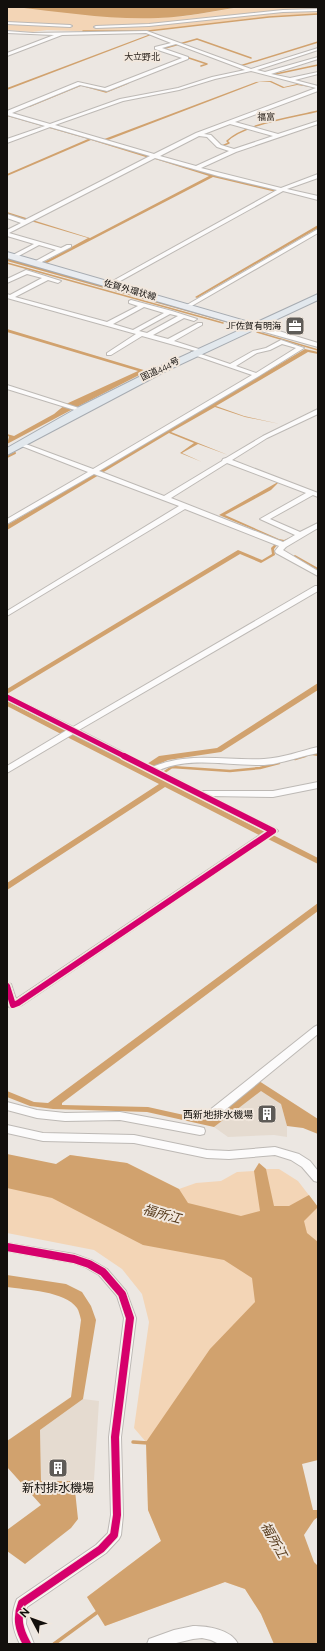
<svg xmlns="http://www.w3.org/2000/svg" width="325" height="1651" viewBox="0 0 325 1651" font-family="Raleway,'Noto Sans JP',sans-serif">
  <style>
    .built { fill: #e5dbd0 }
    .green { fill: #f3d5b6 }
    .water { fill: #d1a26e }
    .lines { fill: none; stroke-linecap: round; stroke-linejoin: round }
    .stream-far3 { stroke: #d1a26e; stroke-width: 1.5 }
    .stream-far2 { stroke: #d1a26e; stroke-width: 2 }
    .stream-far1 { stroke: #d1a26e; stroke-width: 2.5 }
    .stream { stroke: #d1a26e; stroke-width: 3.5 }
    .minor-casing { stroke: #bdb9b5; stroke-width: 2 }
    .tertiary-casing { stroke: #bdb9b5; stroke-width: 2 }
    .primary-casing { stroke: #a7acb2; stroke-width: 2 }
    .trunk-casing { stroke: #a7acb2; stroke-width: 2 }
    .minor { fill: #fcfbfb; fill-rule: evenodd }
    .tertiary { fill: #fcfbfb; fill-rule: evenodd }
    .primary { fill: #e9ecf0; fill-rule: evenodd }
    .trunk { fill: #e2e8ed; fill-rule: evenodd }
    .cycleway-far2-casing { stroke: #f1e7dd; stroke-width: 7 }
    .cycleway-far1-casing { stroke: #f1e7dd; stroke-width: 9 }
    .cycleway-casing { stroke: #f1e7dd; stroke-width: 10 }
    .cycleway-far2 { stroke: #d6006c; stroke-width: 5 }
    .cycleway-far1 { stroke: #d6006c; stroke-width: 6 }
    .cycleway { stroke: #d6006c; stroke-width: 8 }
    .labels { text-anchor: middle; dominant-baseline: central; stroke-width: 4; stroke-linejoin: round; paint-order: stroke }
    .far-neighbourhood-label { font-size: 9px; fill: #2f2720; stroke: #f1e7dd }
    .far-street-label { font-size: 9px; fill: #120f0c; stroke: #f1e7dd }
    .far-poi-label { font-size: 9px; fill: #120f0c; stroke: #f1e7dd; text-anchor: end }
    .poi-label { font-size: 10px; fill: #120f0c; stroke: #f1e7dd; text-anchor: end }
    .near-poi-label { font-size: 12px; fill: #120f0c; stroke: #f1e7dd }
    .near-water-label { font-size: 13px; font-style: italic; fill: #583c1e; stroke: #f1e7dd }
  </style>
  <rect width="100%" height="100%" fill="#ece7e2"/>
  <path class="built" d="M 261,1090 L 281,1104 L 287,1126 L 287,1137 L 274,1135 L 228,1137 L 214,1127 Z
    M 83,1399 L 99,1401 L 94,1480 L 41,1482 L 40,1430 Z"/>
  <path class="green" d="M 7,7 L 48,7 L 114,17 L 158,18 L 186,16 L 241,7 L 318,7 L 318,14 L 269,17 L 148,31 L 105,32 L 47,30 L 32,32 L 7,30 Z
    M 70,1155 L 127,1163 L 179,1189 L 196,1183 L 221,1181 L 237,1172 L 254,1171 L 259,1163 L 266,1169 L 279,1169 L 298,1181 L 318,1207 L 318,1251 L 166,1206 Z
    M 7,1175 L 294,1277 L 232,1555 L 316,1644 L 274,1644 L 261,1614 L 245,1589 L 225,1582 L 105,1626 L 87,1597 L 161,1541 L 148,1510 L 146,1442 L 134,1428 L 149,1322 L 142,1294 L 122,1269 L 94,1250 L 7,1233 Z"/>
  <path class="water" d="M 15,7 L 241,7 C 213,11 186,17 158,18 C 110,20 62,12 15,7 Z
    M 148,35 L 151,35 L 7,90 L 7,88 Z
    M 271,81 L 284,87 L 297,84 L 317,88 L 297,85 L 283,88 L 270,82 L 259,82 L 103,142 L 151,156 L 149,158 L 91,140 L 7,176 L 7,174 L 88,139 L 7,116 L 7,114 L 99,141 L 256,82 Z
    M 154,157 L 279,190 L 276,192 L 213,177 L 47,263 L 44,262 L 88,238 L 7,214 L 7,212 L 90,238 L 209,176 L 152,158 Z
    M 318,225 L 318,228 L 197,298 L 195,297 Z
    M 7,258 L 238,324 L 236,325 L 7,261 Z
    M 7,329 L 147,371 L 77,407 L 73,406 L 73,409 L 7,444 L 9,437 L 7,434 L 14,436 L 54,414 L 66,404 L 138,371 L 7,332 Z
    M 305,349 L 318,352 L 318,354 L 308,352 L 216,406 L 244,416 L 280,424 L 245,417 L 215,407 L 171,432 L 228,455 L 198,444 L 182,453 L 202,462 L 180,453 L 194,443 L 169,433 L 102,473 L 99,471 Z
    M 94,474 L 99,475 L 7,530 L 7,525 Z
    M 278,482 L 279,482 L 271,490 L 225,515 L 279,539 L 284,540 L 296,535 L 283,542 L 219,515 Z
    M 275,544 L 277,545 L 274,549 L 275,555 L 261,563 L 240,554 L 7,694 L 7,689 L 238,550 L 262,560 L 272,554 L 271,548 Z
    M 318,683 L 318,690 L 221,752 L 168,760 L 152,767 L 147,764 L 159,756 L 217,748 Z
    M 7,701 L 66,731 L 61,734 L 7,706 Z
    M 72,734 L 266,832 L 261,836 L 165,787 L 7,890 L 7,883 L 159,784 L 67,737 Z
    M 273,835 L 318,858 L 318,864 L 268,839 Z
    M 318,903 L 318,911 L 62,1103 L 62,1105 L 148,1107 L 211,1121 L 259,1081 L 318,1119 L 318,1134 L 303,1128 L 287,1126 L 281,1104 L 261,1091 L 214,1127 L 147,1112 L 53,1109 L 30,1106 L 7,1097 L 7,1091 L 34,1102 L 48,1103 Z
    M 7,1154 L 56,1164 L 70,1155 L 127,1163 L 179,1189 L 188,1203 L 241,1216 L 260,1211 L 254,1171 L 259,1163 L 266,1169 L 274,1206 L 289,1206 L 309,1195 L 318,1207 L 304,1221 L 307,1233 L 318,1242 L 318,1460 L 302,1464 L 313,1510 L 318,1510 L 318,1517 L 314,1520 L 304,1535 L 314,1562 L 318,1566 L 318,1644 L 274,1644 L 261,1614 L 245,1589 L 225,1582 L 105,1626 L 87,1597 L 161,1541 L 148,1510 L 146,1442 L 210,1349 L 255,1302 L 252,1278 L 224,1260 L 143,1245 L 52,1198 L 7,1188 Z
    M 7,1275 L 66,1284 L 82,1292 L 91,1306 L 96,1320 L 83,1399 L 40,1430 L 41,1481 L 74,1481 L 78,1519 L 71,1528 L 25,1564 L 7,1551 L 7,1530 L 41,1505 L 7,1467 L 7,1441 L 71,1397 L 81,1320 C 80,1316 79,1311 77,1308 C 65,1291 26,1290 7,1287 Z"/>
  <g class="lines">
    <path class="stream-far3" d="M 83,31 L 148,31 L 269,17 L 318,14
      M 162,49 L 197,39 L 251,58
      M 186,57 L 207,64 L 201,66
      M 242,66 L 240,66 L 318,42
      M 271,75 L 318,65
      M 30,106 L 81,85 L 106,92 L 128,83
      M 222,146 L 229,143 L 227,141 C 244,124 294,117 318,111
      M 7,263 L 223,323
      M 257,332 L 318,350"/>
    <path class="stream-far2" d="M 7,457 L 15,453
      M 295,556 L 318,569
      M 301,757 L 311,754 L 318,755"/>
    <path class="stream-far1" d="M 295,759 L 305,756
      M 163,773 L 172,767 L 230,771 L 260,768 L 279,763"/>
    <path class="stream" d="M 133,1442 L 148,1443
      M 54,1644 L 99,1611"/>
    <g class="minor-casing">
      <path id="minor" d="M 318,9 L 318,11 L 283,12 L 149,26 L 96,28 L 94,27 L 96,26 L 149,24 L 283,10 Z
        M 7,22 L 70,25 L 72,26 L 70,27 L 7,24 Z
        M 7,31 L 33,33 L 147,31 L 251,69 L 318,48 L 318,50 L 257,70 L 265,72 L 318,57 L 318,59 L 271,74 L 290,78 L 318,72 L 318,74 L 295,80 L 318,86 L 318,91 L 235,122 L 278,134 L 318,121 L 318,124 L 236,152 L 201,168 L 281,188 L 318,174 L 318,178 L 287,189 L 318,196 L 318,200 L 283,191 L 113,285 L 109,285 L 109,283 L 277,190 L 218,176 L 155,158 L 9,233 L 61,248 L 67,245 L 71,245 L 71,247 L 36,265 L 34,264 L 34,262 L 56,250 L 39,245 L 15,258 L 11,258 L 11,256 L 34,244 L 7,236 L 7,230 L 21,223 L 7,218 L 7,214 L 25,220 L 150,156 L 50,127 L 7,143 L 7,139 L 45,126 L 7,115 L 7,111 L 78,82 L 105,88 L 182,58 L 155,49 L 155,47 L 171,43 L 146,33 L 62,35 L 7,56 L 7,53 L 54,35 L 7,33 ZM 176,44 L 245,70 L 212,77 L 178,88 L 120,99 L 50,124 L 12,113 L 80,85 L 107,91 L 188,59 L 188,57 L 162,48 ZM 251,71 L 316,88 L 196,133 L 154,154 L 55,125 L 123,101 L 179,90 L 215,79 ZM 230,124 L 273,136 L 234,149 L 221,145 L 211,135 L 204,134 ZM 199,136 L 207,137 L 217,147 L 229,151 L 196,166 L 160,156 Z
        M 318,229 L 318,233 L 190,307 L 185,306 Z
        M 26,270 L 61,281 L 58,283 L 48,280 L 15,297 L 107,322 L 138,306 L 129,303 L 129,301 L 131,300 L 172,311 L 197,319 L 194,321 L 184,318 L 153,335 L 168,339 L 198,323 L 202,323 L 202,325 L 174,341 L 202,350 L 199,352 L 142,336 L 111,355 L 107,355 L 107,353 L 136,334 L 7,298 L 7,294 L 10,295 L 42,278 L 27,274 L 7,283 L 7,279 ZM 144,307 L 164,313 L 133,330 L 113,324 ZM 170,314 L 178,316 L 147,333 L 139,331 Z
        M 281,340 L 304,348 L 259,376 L 99,471 L 164,496 L 222,461 L 223,459 L 226,458 L 263,436 L 318,409 L 318,414 L 267,438 L 232,460 L 318,493 L 318,497 L 313,495 L 270,519 L 300,532 L 318,523 L 318,528 L 286,547 L 283,550 L 318,571 L 318,576 L 276,553 L 275,551 L 279,546 L 185,509 L 7,616 L 7,611 L 179,506 L 94,474 L 7,524 L 7,519 L 88,472 L 19,445 L 19,443 L 23,443 L 93,469 L 252,375 L 191,354 L 191,352 L 195,352 L 230,364 L 253,351 L 266,348 ZM 282,344 L 296,348 L 256,373 L 236,366 L 257,353 L 270,350 ZM 227,463 L 306,493 L 260,519 L 295,535 L 283,542 L 171,498 Z
        M 7,385 L 82,409 L 83,410 L 80,412 L 78,411 L 7,389 Z
        M 315,586 L 318,586 L 318,591 L 79,730 L 152,767 C 191,751 225,761 264,759 C 283,758 300,751 318,747 L 318,753 C 300,756 282,764 264,765 C 228,766 193,756 159,770 L 200,791 L 273,791 L 318,782 L 318,788 L 273,797 L 210,796 L 276,829 L 278,831 L 22,1005 L 13,1008 L 9,1007 L 7,1002 L 7,983 L 11,984 L 16,999 L 266,831 L 73,734 L 7,773 L 7,766 L 67,730 L 7,700 L 7,695 L 73,727 Z
        M 318,1025 L 318,1034 L 214,1119 L 210,1120 L 206,1119 L 205,1116 L 206,1113 L 314,1027 Z
        M 7,1102 L 37,1110 L 65,1113 L 120,1112 L 200,1127 L 204,1128 L 205,1131 L 204,1134 L 200,1135 L 120,1120 L 65,1121 L 37,1118 L 7,1110 Z
        M 7,1125 L 43,1133 L 134,1135 L 207,1150 L 229,1151 L 275,1147 L 299,1154 L 310,1161 L 318,1171 L 318,1182 L 314,1181 L 302,1167 L 291,1160 L 275,1155 L 229,1159 L 207,1158 L 134,1143 L 43,1141 L 7,1133 Z
        M 7,1243 L 74,1254 L 93,1261 L 107,1269 L 126,1291 L 136,1318 L 121,1437 L 123,1515 L 121,1535 L 119,1539 L 106,1553 L 27,1607 L 26,1624 L 34,1644 L 20,1644 C 12,1628 10,1615 17,1599 L 96,1545 L 108,1533 L 111,1515 L 109,1437 L 124,1318 L 117,1296 L 99,1275 L 85,1267 L 74,1263 L 7,1251 Z
        M 193,1626 C 207,1626 231,1629 238,1644 L 219,1644 L 211,1640 L 202,1638 L 193,1639 L 172,1644 L 147,1644 L 149,1639 L 174,1630 Z"/>
    </g>
    <g class="tertiary-casing">
      <path id="tertiary" d="M 250,324 L 256,324 L 318,343 L 318,347 L 250,328 Z"/>
    </g>
    <g class="primary-casing">
      <path id="primary" d="M 7,252 L 256,324 L 258,326 L 253,329 L 250,328 L 7,258 Z"/>
    </g>
    <g class="trunk-casing">
      <path id="trunk" d="M 318,294 L 318,300 L 164,372 L 7,455 L 7,448 L 79,407 L 157,368 Z"/>
    </g>
    <use href="#minor" class="minor"/>
    <use href="#tertiary" class="tertiary"/>
    <use href="#primary" class="primary"/>
    <use href="#trunk" class="trunk"/>
    <g class="cycleway-far2-casing">
      <path id="cycleway-far2" d="M 7,697 L 126,757"/>
    </g>
    <g class="cycleway-far1-casing">
      <path id="cycleway-far1" d="M 7,986 L 13,1005 L 18,1003 L 273,831 L 124,756"/>
    </g>
    <g class="cycleway-casing">
      <path id="cycleway" d="M 7,1247 L 74,1259 L 89,1264 L 103,1272 L 122,1294 L 130,1318 L 115,1437 L 117,1515 L 114,1535 L 101,1549 L 22,1603 C 16,1618 19,1630 27,1644"/>
    </g>
    <use href="#cycleway-far2" class="cycleway-far2"/>
    <use href="#cycleway-far1" class="cycleway-far1"/>
    <use href="#cycleway" class="cycleway"/>
  </g>
  <defs>
    <g id="office-square" transform="scale(1)"><rect x="-9" y="-9" width="18" height="18" rx="4" fill="#5e5b57" stroke="#f1e7dd"/><path d="M-6-3h4V-5.5h4V-3h4V5H-6ZM-1-4.5V-3h2v-1.5ZM-6 0V1H6V0Z" fill="#fff"/></g>
    <g id="building-square" transform="scale(1)"><rect x="-9" y="-9" width="18" height="18" rx="4" fill="#5e5b57" stroke="#f1e7dd"/><path d="M-4-6H4V6H1V3H-1V6H-4ZM-2.5-4.3h1.7v1.8h-1.7ZM.8-4.3h1.7v1.8H.8ZM-2.5-1h1.7V.8h-1.7ZM.8-1h1.7V.8H.8Z" fill="#fff"/></g>
  </defs>
  <g fill-rule="evenodd">
    <use href="#office-square" x="295" y="326"/>
    <use href="#building-square" x="267" y="1114"/>
    <use href="#building-square" x="58" y="1468"/>
  </g>
  <g class="labels">
    <g class="far-neighbourhood-label">
      <text x="142" y="57">大立野北</text>
      <text x="266" y="117">福富</text>
    </g>
    <g class="far-street-label">
      <text transform="translate(130 290) rotate(16)">佐賀外環状線</text>
      <text transform="translate(160 369) rotate(-26)">国道444号</text>
    </g>
    <g class="far-poi-label">
      <text x="281" y="326">JF佐賀有明海</text>
    </g>
    <g class="poi-label">
      <text x="253" y="1114">西新地排水機場</text>
    </g>
    <g class="near-poi-label">
      <text x="58" y="1488">新村排水機場</text>
    </g>
    <g class="near-water-label">
      <text transform="translate(162 1214) rotate(15)">福所江</text>
      <text transform="translate(274 1540) rotate(61)">福所江</text>
    </g>
  </g>
  <rect width="325" height="1651" fill="none" stroke="#120f0c" stroke-width="16"/>
  <g transform="translate(32 1619) rotate(311)" stroke="#f1e7dd" stroke-width="3" paint-order="stroke">
  <path d="M0-3L7 15L0 10L-7 15Z" fill="#120f0c"/>
  <text y="-6" font-size="11" font-weight="bold" text-anchor="middle" fill="#120f0c">N</text>
  </g>
</svg>
